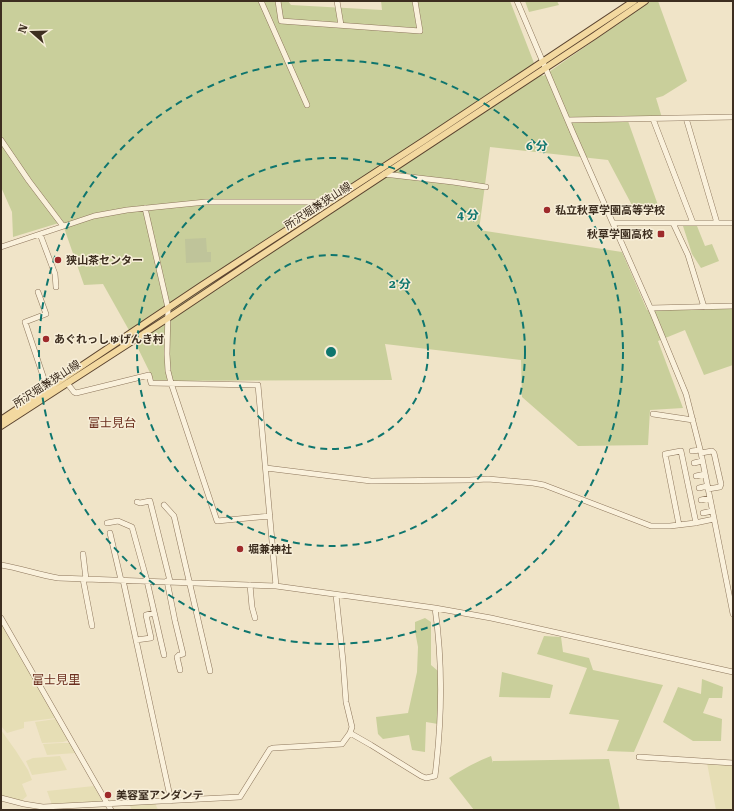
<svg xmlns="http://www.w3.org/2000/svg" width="734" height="811" viewBox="0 0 734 811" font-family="'Roboto Serif','Noto Sans JP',serif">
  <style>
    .farmland { fill: #e6deb5 }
    .green { fill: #c9cf9b }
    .cemetery { fill: #bfc49a }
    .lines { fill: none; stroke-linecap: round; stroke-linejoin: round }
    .minor-casing { stroke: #8d765c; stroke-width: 6 }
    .major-casing { stroke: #5b4430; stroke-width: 8 }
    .minor { stroke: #faf1dc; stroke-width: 5 }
    .major { stroke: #f3d9a0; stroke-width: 6 }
    .ring { fill: none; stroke: #0f766e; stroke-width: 2; stroke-dasharray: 7 5 }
    .poi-dot { fill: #9e2a2b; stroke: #f7eed8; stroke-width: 1.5 }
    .labels { text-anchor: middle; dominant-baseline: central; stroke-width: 3; stroke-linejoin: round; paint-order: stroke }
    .street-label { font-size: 11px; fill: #3d2e20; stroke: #f7eed8 }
    .poi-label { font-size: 11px; font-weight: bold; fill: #3d2e20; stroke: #f7eed8; text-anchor: start }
    .neighbourhood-label { font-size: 12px; fill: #6b2e1e; stroke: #f7eed8 }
    .centre { fill: #0f766e; stroke: #f7eed8; stroke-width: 2 }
    .ring-label { font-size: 12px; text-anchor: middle; font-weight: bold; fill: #0f766e; stroke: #f7eed8; stroke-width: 3; stroke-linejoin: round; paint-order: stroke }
  </style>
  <rect width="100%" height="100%" fill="#f0e4c8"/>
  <path class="farmland" d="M 1,622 L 56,718 L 24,722 L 24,728 L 7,733 L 1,726 Z
    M 56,719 L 69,740 L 63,742 L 42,743 L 35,722 Z
    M 1,730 L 16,751 L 28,770 L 32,780 L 22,784 L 27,796 L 21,801 L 1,796 Z
    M 62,743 L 70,743 L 76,753 L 47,755 L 43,744 Z
    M 60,756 L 67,770 L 32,775 L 26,761 L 33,758 Z
    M 707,763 L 733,764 L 733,810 L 716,810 Z
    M 94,786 L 103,803 L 52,805 L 47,791 Z
    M 155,803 L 158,810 L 132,810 L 129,804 Z"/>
  <path class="green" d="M 1,1 L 288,1 L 291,5 L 382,10 L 381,1 L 510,1 L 534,63 L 543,76 L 651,1 L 658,1 L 687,81 L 663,96 L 656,98 L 663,121 L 628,121 L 659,208 L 634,209 L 608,160 L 490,147 L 479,230 L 622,252 L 647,310 L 733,308 L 733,365 L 704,375 L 685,330 L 658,341 L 683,408 L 650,410 L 648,445 L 578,446 L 522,397 L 521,360 L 385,344 L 392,380 L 154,381 L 130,332 L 103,284 L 84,285 L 62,222 L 13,237 L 12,212 L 1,187 Z
    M 525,1 L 557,1 L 559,5 L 529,12 Z
    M 683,226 L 697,226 L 705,246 L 712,244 L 719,261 L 701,268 L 692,254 Z
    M 425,618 L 431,622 L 431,665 L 438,671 L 440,681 L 438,724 L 426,722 L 425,752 L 412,750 L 409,735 L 383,739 L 378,734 L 376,717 L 408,713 L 417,672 L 418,647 L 415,631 L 415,622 Z
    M 544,636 L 561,637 L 563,652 L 589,658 L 593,670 L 663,685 L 634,752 L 607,751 L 619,720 L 569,714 L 587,668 L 537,654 Z
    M 502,672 L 553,685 L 550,698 L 499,697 Z
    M 702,679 L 723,687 L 722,698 L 709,698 L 703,713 L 722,719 L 721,741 L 693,741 L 663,722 L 678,687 L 701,694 Z
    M 491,756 L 493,763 L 493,761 L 609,759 L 620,810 L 474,810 L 449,778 C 463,769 476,762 491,756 Z"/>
  <path class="cemetery" d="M 206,238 L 207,252 L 211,252 L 211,262 L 186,263 L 185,239 Z"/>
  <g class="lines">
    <g class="minor-casing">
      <path id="minor" d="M 261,1 L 307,105
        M 278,1 L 281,21 L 420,31 L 415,1
        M 337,1 L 341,25
        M 517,1 L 573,133 L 653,314 L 686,394 L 701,453 L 733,614
        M 686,118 L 717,223
        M 653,119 L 693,223
        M 568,120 L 733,117
        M 1,140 L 29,181 L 63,226
        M 384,174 L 453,182 L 486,187
        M 145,208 L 168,308 L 167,354 L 168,371 L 171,383 L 217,521 L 270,516
        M 613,223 L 733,223
        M 673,223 L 688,255 L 704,307
        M 40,234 L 55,274 L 56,287
        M 1,247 L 94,216 L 127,210 L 206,202 L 314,202 L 320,209
        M 38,292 L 46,314 L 25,322 L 46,385
        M 651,308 L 733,306
        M 67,383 L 74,392 L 76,393 L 149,375 L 151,383 L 258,385 L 276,586
        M 653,414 L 693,420
        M 692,451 L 700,450
        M 701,453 L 712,451 L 714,453 L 721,484 L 720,487 L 708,489
        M 694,463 L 702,461
        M 266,468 L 371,481 L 470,480 L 488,479 L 533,483 L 544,485 L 651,526 L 670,526 L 695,523 L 714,519
        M 696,476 L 705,474
        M 699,488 L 707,486
        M 701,500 L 710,498
        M 137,502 L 140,503 L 150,501 L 170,581
        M 164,505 L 174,516 L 210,671
        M 703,513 L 712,511
        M 107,523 L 118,521 L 132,527 L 147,581 L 164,655
        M 679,525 L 665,454 L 681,451 L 696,523
        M 110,533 L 121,580
        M 83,554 L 86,579
        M 1,565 C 20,568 39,575 58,578 L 276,586 L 435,608 L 491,618 L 733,672
        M 83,579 L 92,626
        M 123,580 L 171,801
        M 167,581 L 175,621 L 183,654 L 179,655 L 177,657 L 180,670
        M 250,585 L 252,607 L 255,618
        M 1,618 L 111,810
        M 136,640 L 151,638 L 146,615 L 154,613
        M 350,733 L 371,745 L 421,776 L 426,778 L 435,776 C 442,720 443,664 435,608
        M 639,757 L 733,763
        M 1,798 L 24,804 L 43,807 L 240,797 L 270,749 L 273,748 L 342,744 L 350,733 L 352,727 L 346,702 L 343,661 L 336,595"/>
    </g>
    <g class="major-casing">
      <path id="major" d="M 1,420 L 201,286 L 425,140 L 634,1
        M 1,426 L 168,318 L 253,261 L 594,36 L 645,1"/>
    </g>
    <use href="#minor" class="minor"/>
    <use href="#major" class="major"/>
  </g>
  <g class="ring">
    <circle cx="331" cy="352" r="97"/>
    <circle cx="331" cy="352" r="194"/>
    <circle cx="331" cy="352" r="292"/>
  </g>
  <g class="poi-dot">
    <circle cx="547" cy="210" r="4"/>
    <rect x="657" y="230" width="8" height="8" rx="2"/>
    <circle cx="58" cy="260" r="4"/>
    <circle cx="46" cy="339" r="4"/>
    <circle cx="240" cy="549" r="4"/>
    <circle cx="108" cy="795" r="4"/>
  </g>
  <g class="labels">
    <g class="street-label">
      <text transform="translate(318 206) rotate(-33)">所沢堀兼狭山線</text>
      <text transform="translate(47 384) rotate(-33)">所沢堀兼狭山線</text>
    </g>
    <g class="poi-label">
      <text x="555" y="210">私立秋草学園高等学校</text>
      <text x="653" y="234" text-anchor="end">秋草学園高校</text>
      <text x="66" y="260">狭山茶センター</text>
      <text x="54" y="339">あぐれっしゅげんき村</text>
      <text x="248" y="549">堀兼神社</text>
      <text x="116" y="795">美容室アンダンテ</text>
    </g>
    <g class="neighbourhood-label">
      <text x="112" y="423">富士見台</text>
      <text x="56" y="680">富士見里</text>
    </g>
  </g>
  <circle cx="331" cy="352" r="6" class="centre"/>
  <g class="ring-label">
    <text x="537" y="150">6 分</text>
    <text x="468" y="219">4 分</text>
    <text x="400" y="288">2 分</text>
  </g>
  <rect width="734" height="811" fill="none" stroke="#3d2e20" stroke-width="4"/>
  <g transform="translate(32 32) rotate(290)" stroke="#f7eed8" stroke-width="3" paint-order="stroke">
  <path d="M0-3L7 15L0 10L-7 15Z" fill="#3d2e20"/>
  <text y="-6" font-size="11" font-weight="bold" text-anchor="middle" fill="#3d2e20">N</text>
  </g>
</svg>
